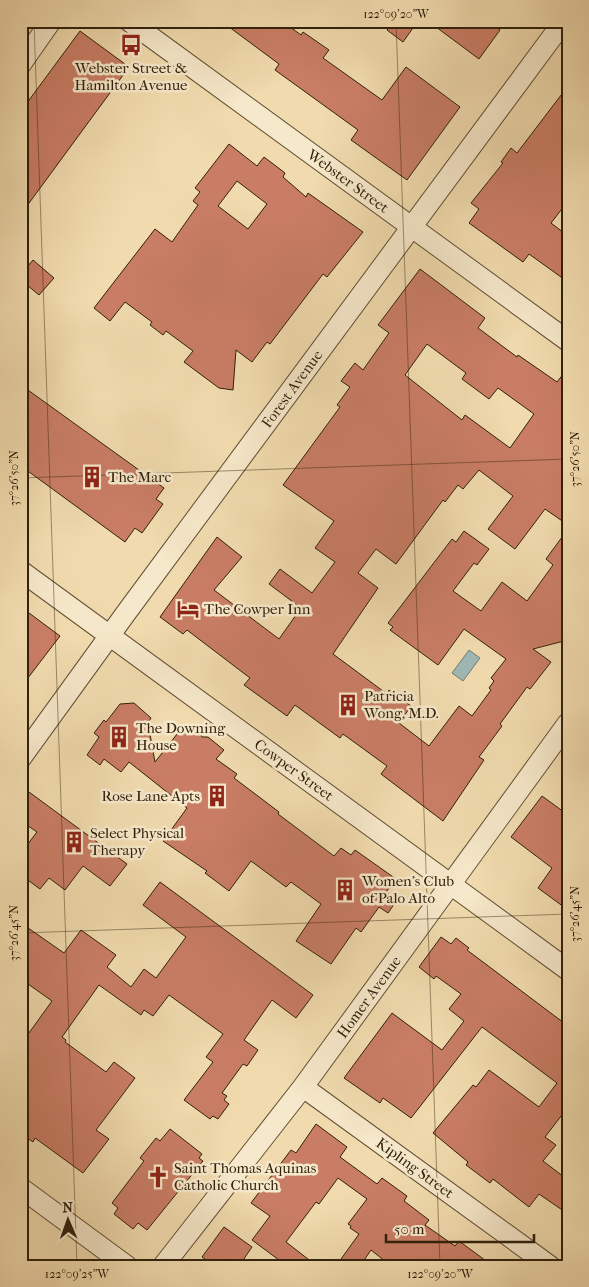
<svg xmlns="http://www.w3.org/2000/svg" width="589" height="1287" viewBox="0 0 589 1287" font-family="'IM FELL French Canon',serif">
  <style>
    .water { fill: #9fb8b5; stroke: #737b71 }
    .building { fill: #c97d65; stroke: #30200c; fill-rule: evenodd }
    .lines { fill: none; stroke-linecap: round; stroke-linejoin: round }
    .minor-casing { stroke: #604f34; stroke-width: 22 }
    .minor { stroke: #f6e8ca; stroke-width: 20 }
    .ticks { fill: none; stroke: #30200c; stroke-width: 1; stroke-opacity: 0.45 }
    .labels { text-anchor: middle; dominant-baseline: central; stroke-width: 5; stroke-linejoin: round; paint-order: stroke }
    .poi-label { font-size: 15px; fill: #30200c; stroke: #f6e8ca; text-anchor: start }
    .street-label { font-size: 15px; fill: #30200c; stroke: #f6e8ca }
    .neatline { fill: none; stroke: #30200c; stroke-width: 2 }
    .ticks-label { font-size: 12px; text-anchor: middle; fill: #30200c }
  </style>
  <rect width="100%" height="100%" fill="#f1dbae"/>
  <filter id="stains"><feTurbulence type="fractalNoise" baseFrequency=".004" numOctaves="4"/><feColorMatrix values="0 0 0 0 .2 0 0 0 0 .09 0 0 0 0 .02 0 0 0 .5 -.17"/></filter>
  <radialGradient id="worn" r=".72"><stop offset=".6" stop-color="#630" stop-opacity="0"/><stop offset="1" stop-color="#630" stop-opacity=".3"/></radialGradient>
  <path class="water" d="M 469,650 L 480,658 L 463,681 L 452,673 Z"/>
  <path class="building" d="M 221,21 L 282,21 L 301,35 L 303,32 L 329,50 L 323,58 L 382,100 L 406,67 L 460,107 L 407,180 L 351,140 L 358,130 L 275,70 L 279,64 Z
    M 393,21 L 418,21 L 403,42 L 387,30 Z
    M 428,21 L 488,21 L 500,30 L 479,59 Z
    M 80,31 L 129,67 L 21,214 L 21,111 Z
    M 568,86 L 568,201 L 551,223 L 568,236 L 568,267 L 561,277 L 529,254 L 523,262 L 469,223 L 479,209 L 471,203 L 503,163 L 501,162 L 511,148 L 517,153 Z
    M 229,144 L 257,166 L 264,157 L 285,173 L 283,177 L 306,197 L 308,193 L 363,232 L 327,277 L 323,274 L 270,344 L 267,342 L 252,362 L 236,350 L 233,390 L 219,388 L 184,362 L 193,351 L 166,331 L 163,335 L 150,325 L 152,322 L 125,302 L 110,321 L 94,308 L 155,229 L 172,242 L 198,205 L 193,201 L 200,192 L 195,188 ZM 237,181 L 267,204 L 248,229 L 218,206 Z
    M 33,260 L 54,278 L 39,295 L 21,280 L 21,274 Z
    M 420,269 L 485,318 L 478,328 L 517,357 L 518,355 L 557,382 L 568,368 L 568,525 L 545,509 L 515,549 L 488,529 L 513,496 L 479,470 L 463,489 L 458,485 L 445,502 L 443,500 L 396,564 L 376,549 L 358,573 L 378,588 L 333,654 L 387,694 L 389,690 L 411,706 L 399,723 L 429,746 L 459,706 L 472,716 L 491,690 L 489,688 L 494,681 L 491,678 L 506,659 L 464,629 L 438,665 L 390,630 L 393,627 L 388,623 L 452,539 L 456,542 L 464,531 L 489,549 L 477,565 L 474,563 L 453,591 L 481,611 L 502,582 L 527,601 L 553,565 L 546,559 L 568,529 L 568,640 L 533,649 L 551,662 L 530,689 L 527,687 L 500,724 L 502,726 L 479,757 L 484,760 L 443,821 L 381,774 L 387,766 L 343,734 L 340,738 L 295,705 L 287,716 L 244,685 L 250,678 L 187,630 L 183,634 L 160,617 L 217,537 L 242,557 L 214,590 L 279,639 L 301,608 L 269,584 L 280,569 L 312,593 L 335,562 L 315,548 L 334,521 L 283,485 L 340,407 L 337,405 L 350,387 L 341,381 L 355,363 L 363,370 L 389,333 L 378,325 ZM 427,344 L 466,373 L 462,379 L 489,399 L 498,388 L 534,414 L 510,448 L 465,415 L 462,420 L 405,375 Z
    M 21,385 L 164,488 L 156,499 L 163,504 L 142,533 L 135,528 L 125,542 L 21,466 Z
    M 21,607 L 60,636 L 21,687 Z
    M 134,703 L 151,718 L 148,723 L 155,762 L 181,729 L 199,730 L 202,737 L 208,737 L 224,750 L 216,759 L 237,774 L 234,778 L 279,812 L 278,814 L 334,856 L 341,848 L 351,855 L 355,850 L 396,879 L 386,892 L 397,900 L 388,913 L 379,907 L 361,932 L 356,928 L 331,964 L 296,941 L 321,904 L 291,882 L 286,887 L 251,861 L 229,891 L 205,873 L 207,871 L 163,841 L 187,808 L 129,762 L 121,772 L 104,759 L 100,765 L 87,755 L 99,737 L 94,733 L 104,720 L 106,722 L 120,704 Z
    M 29,792 L 127,864 L 110,886 L 83,866 L 65,890 L 49,878 L 40,889 L 21,875 L 21,853 L 37,832 L 21,821 L 21,803 Z
    M 542,796 L 568,815 L 568,910 L 538,888 L 552,868 L 511,837 Z
    M 160,882 L 313,995 L 296,1018 L 272,1000 L 244,1040 L 258,1050 L 247,1066 L 243,1064 L 222,1093 L 227,1096 L 224,1100 L 229,1104 L 218,1119 L 213,1116 L 210,1119 L 184,1100 L 213,1062 L 206,1057 L 223,1034 L 169,995 L 153,1016 L 144,1010 L 141,1015 L 99,985 L 62,1037 L 66,1040 L 65,1042 L 106,1072 L 114,1062 L 135,1078 L 96,1130 L 109,1139 L 83,1173 L 35,1138 L 33,1142 L 21,1134 L 21,1044 L 52,1001 L 21,979 L 21,923 L 64,953 L 81,930 L 116,955 L 107,967 L 131,987 L 144,969 L 156,978 L 186,937 L 143,905 Z
    M 441,937 L 451,944 L 456,938 L 469,948 L 467,950 L 568,1026 L 568,1107 L 545,1137 L 556,1145 L 543,1161 L 568,1180 L 568,1214 L 539,1194 L 529,1207 L 493,1179 L 490,1183 L 466,1165 L 468,1162 L 433,1133 L 473,1085 L 476,1087 L 489,1070 L 539,1107 L 557,1083 L 482,1027 L 411,1118 L 383,1098 L 380,1103 L 344,1078 L 392,1013 L 442,1050 L 464,1021 L 449,1009 L 461,994 L 436,976 L 434,979 L 419,967 Z
    M 316,1124 L 347,1147 L 340,1157 L 377,1184 L 382,1178 L 407,1196 L 404,1201 L 429,1220 L 425,1225 L 455,1246 L 459,1241 L 493,1266 L 391,1266 L 371,1250 L 360,1266 L 336,1266 L 359,1234 L 350,1228 L 351,1226 L 348,1224 L 367,1199 L 338,1178 L 319,1204 L 316,1202 L 286,1242 L 317,1266 L 287,1266 L 252,1240 L 270,1216 L 251,1203 L 291,1150 L 296,1153 Z
    M 170,1129 L 202,1154 L 199,1158 L 203,1161 L 147,1230 L 138,1223 L 133,1229 L 114,1214 L 118,1208 L 112,1203 L 144,1161 L 140,1158 L 156,1138 L 160,1141 Z
    M 224,1227 L 252,1247 L 239,1266 L 215,1266 L 202,1257 Z"/>
  <g class="lines">
    <g class="minor-casing">
      <path id="minor" d="M 129,21 L 568,341
        M 21,64 L 51,21
        M 21,571 L 568,970
        M 21,758 L 126,613 L 564,21
        M 303,1087 L 550,1266
        M 21,1188 L 127,1266
        M 163,1266 L 303,1087 L 568,723"/>
    </g>
    <use href="#minor" class="minor"/>
  </g>
  <path class="ticks" d="M 34,21 L 77,1266M 396,21 L 440,1266M 21,24 L 92,21M 21,478 L 568,459M 21,933 L 568,914"/>
  <defs>
    <g id="bus-bare" transform="scale(1.725)"><path d="M-5-6H5V4H4V6H2V4H-2V6H-4V4H-5ZM-3.5-4V0h7V-4ZM-3.5 1.2v1.5H-2V1.2ZM2 1.2v1.5H3.5V1.2Z" fill="#8f2418" stroke="#f6e8ca" stroke-width="2.5" paint-order="stroke"/></g>
    <g id="building-bare" transform="scale(1.725)"><path d="M-4-6H4V6H1V3H-1V6H-4ZM-2.5-4.3h1.7v1.8h-1.7ZM.8-4.3h1.7v1.8H.8ZM-2.5-1h1.7V.8h-1.7ZM.8-1h1.7V.8H.8Z" fill="#8f2418" stroke="#f6e8ca" stroke-width="2.5" paint-order="stroke"/></g>
    <g id="hotel-bare" transform="scale(1.725)"><path d="M-6-4.5h1.5V1H6V5H4.5V3h-9V5H-6ZM-4 0a1.8 1.8 0 1 1 3.6 0ZM.5 0V-2.5h3Q6-2.5 6 0Z" fill="#8f2418" stroke="#f6e8ca" stroke-width="2.5" paint-order="stroke"/></g>
    <g id="church-bare" transform="scale(1.725)"><path d="M-1.2-6h2.4v3.5h3.3v2.4h-3.3V6h-2.4V-.1h-3.3v-2.4h3.3Z" fill="#8f2418" stroke="#f6e8ca" stroke-width="2.5" paint-order="stroke"/></g>
  </defs>
  <g fill-rule="evenodd">
    <use href="#bus-bare" x="131" y="45"/>
    <use href="#building-bare" x="92" y="477"/>
    <use href="#hotel-bare" x="188" y="609"/>
    <use href="#building-bare" x="348" y="705"/>
    <use href="#building-bare" x="119" y="737"/>
    <use href="#building-bare" x="217" y="796"/>
    <use href="#building-bare" x="74" y="842"/>
    <use href="#building-bare" x="345" y="890"/>
    <use href="#church-bare" x="158" y="1177"/>
  </g>
  <g class="labels">
    <g class="poi-label">
      <text x="131" y="68" text-anchor="middle">Webster Street &amp;<tspan x="131" dy="17">Hamilton Avenue</tspan></text>
      <text x="108" y="477">The Marc</text>
      <text x="204" y="609">The Cowper Inn</text>
      <text x="364" y="696">Patricia<tspan x="364" dy="17">Wong, M.D.</tspan></text>
      <text x="136" y="728">The Downing<tspan x="136" dy="17">House</tspan></text>
      <text x="200" y="796" text-anchor="end">Rose Lane Apts</text>
      <text x="90" y="833">Select Physical<tspan x="90" dy="17">Therapy</tspan></text>
      <text x="362" y="881">Women's Club<tspan x="362" dy="17">of Palo Alto</tspan></text>
      <text x="174" y="1168">Saint Thomas Aquinas<tspan x="174" dy="17">Catholic Church</tspan></text>
    </g>
    <g class="street-label">
      <text transform="translate(348 181) rotate(36)">Webster Street</text>
      <text transform="translate(292 389) rotate(-54)">Forest Avenue</text>
      <text transform="translate(294 770) rotate(36)">Cowper Street</text>
      <text transform="translate(369 997) rotate(-54)">Homer Avenue</text>
      <text transform="translate(415 1168) rotate(36)">Kipling Street</text>
    </g>
  </g>
  <rect width="589" height="1287" fill="none" stroke="#f1dbae" stroke-width="55"/>
  <g transform="translate(68 1220) rotate(358)" stroke="#f6e8ca" stroke-width="4" paint-order="stroke">
  <path d="M0-4L9 19L0 12L-9 19Z" fill="#30200c"/>
  <text y="-8" font-size="14" font-weight="bold" text-anchor="middle" fill="#30200c">N</text>
  </g>
  <path d="M386 1234v8h148v-8" fill="none" stroke="#30200c" stroke-width="2.5"/>
  <text x="394" y="1234" font-size="15" fill="#30200c" stroke="#f6e8ca" stroke-width="4" paint-order="stroke">50 m</text>
  <rect x="28" y="28" width="534" height="1232" class="neatline"/>
  <g class="ticks-label">
    <text x="396" y="18">122°09'20"W</text>
    <text transform="translate(575 459) rotate(-90)" y="4">37°26'50"N</text>
    <text transform="translate(14 478) rotate(-90)" y="4">37°26'50"N</text>
    <text transform="translate(575 914) rotate(-90)" y="4">37°26'45"N</text>
    <text transform="translate(14 933) rotate(-90)" y="4">37°26'45"N</text>
    <text x="77" y="1278">122°09'25"W</text>
    <text x="440" y="1278">122°09'20"W</text>
  </g>
  <rect width="100%" height="100%" filter="url(#stains)"/>
  <rect width="100%" height="100%" fill="url(#worn)"/>
</svg>
